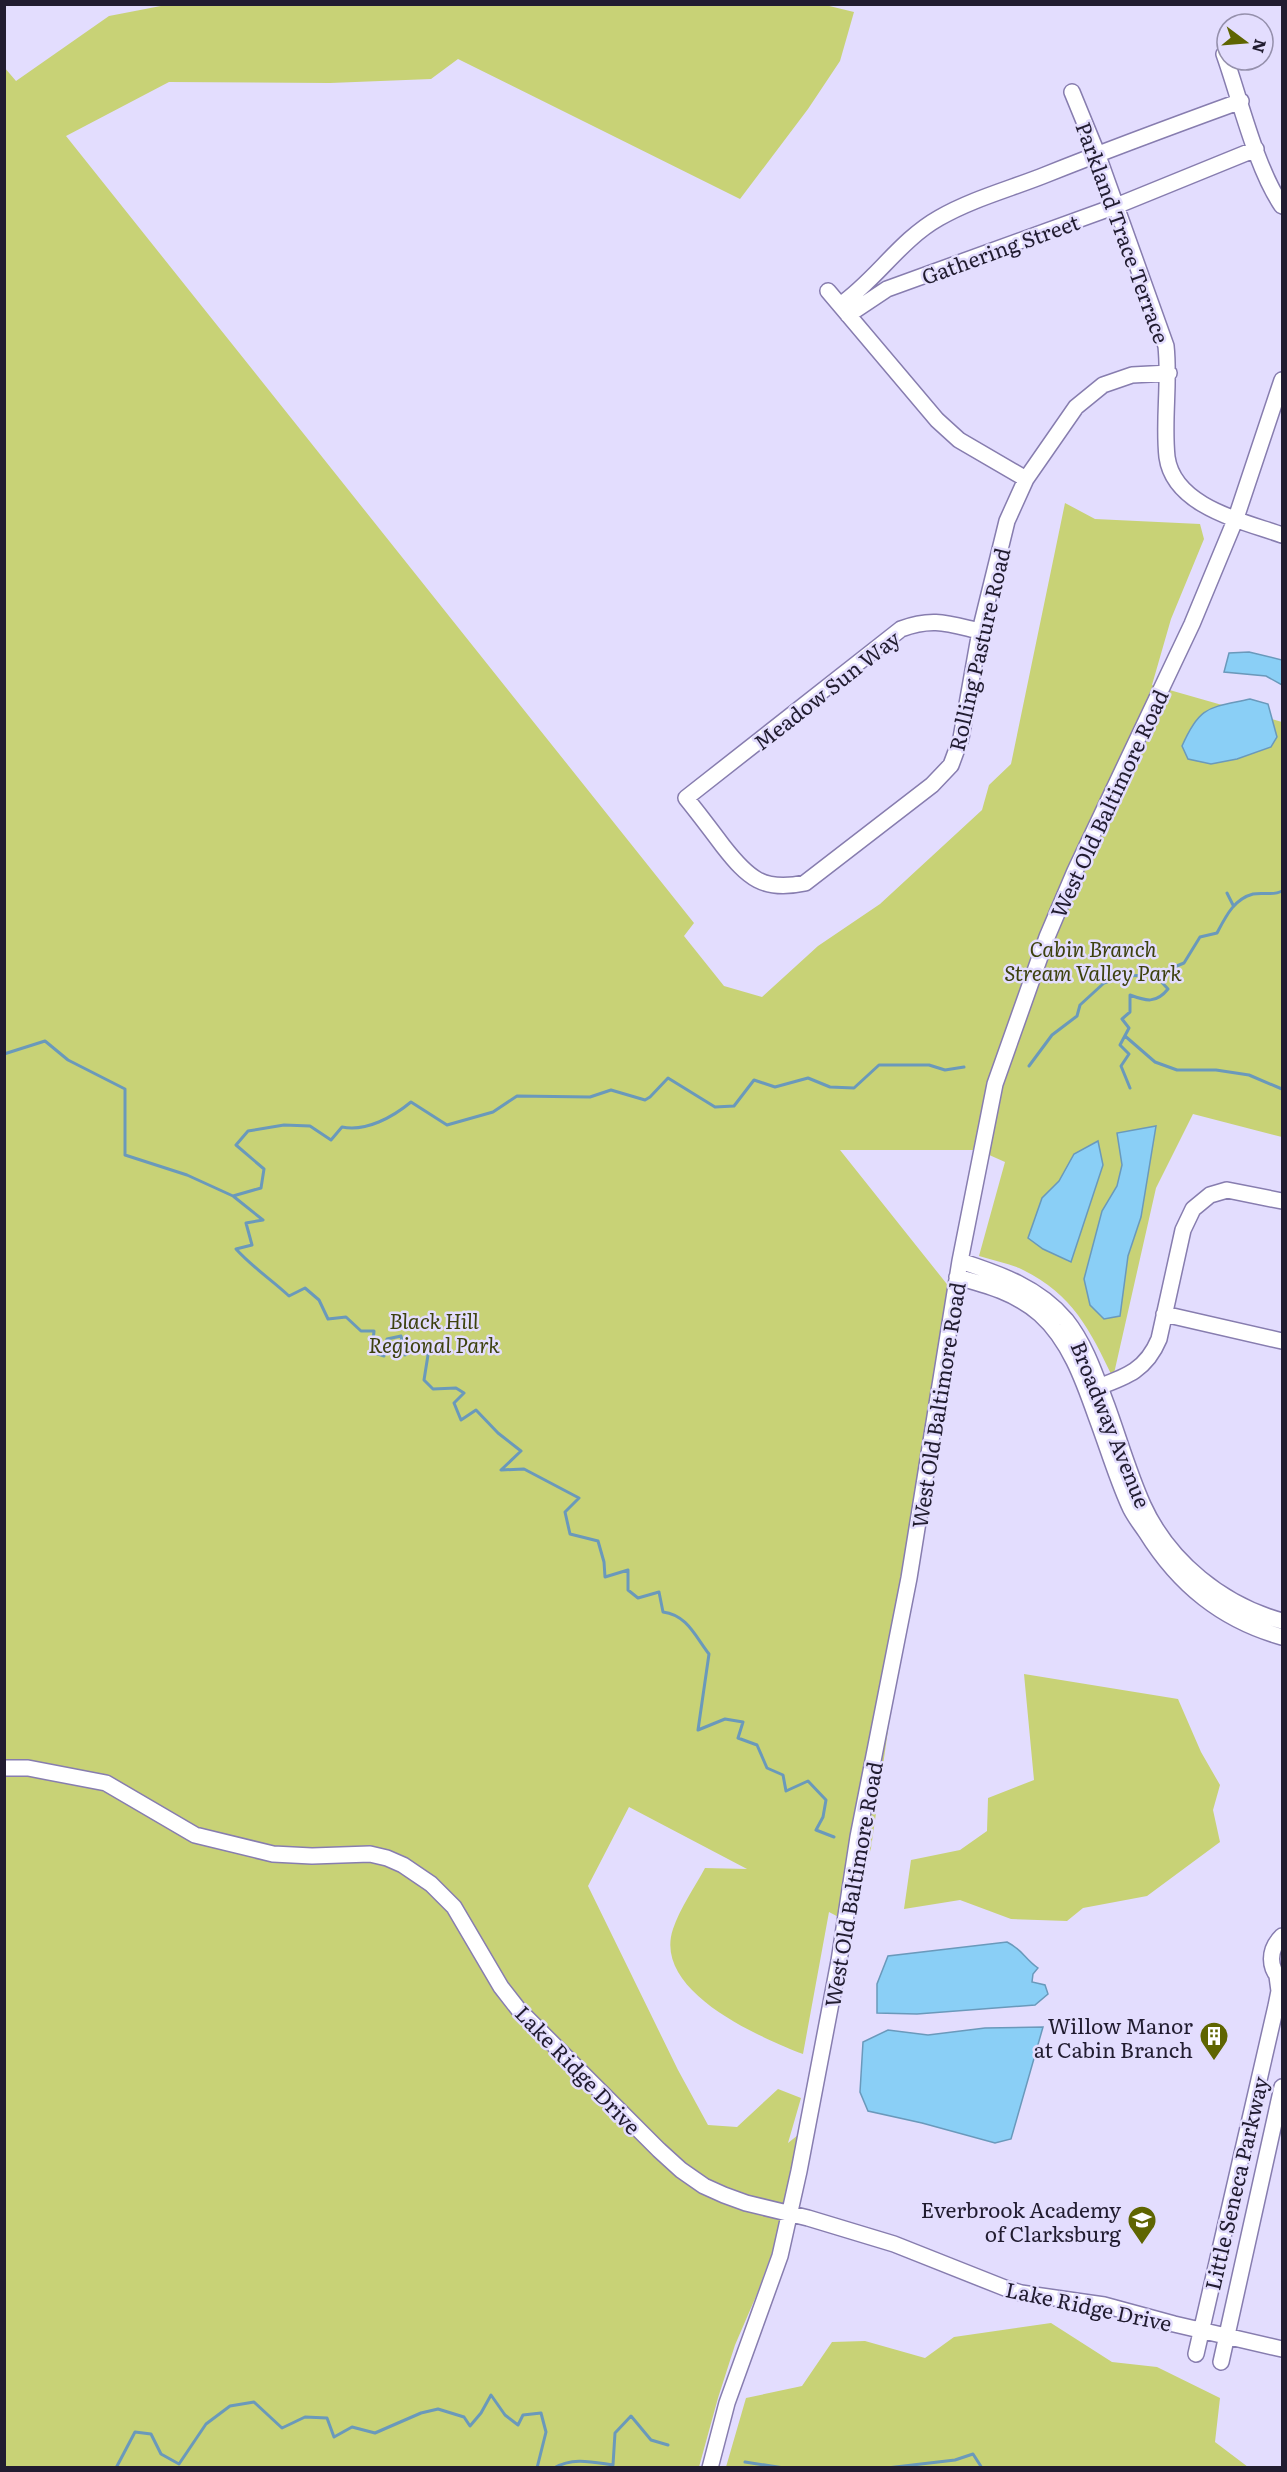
<svg xmlns="http://www.w3.org/2000/svg" width="1287" height="2472" viewBox="0 0 1287 2472" font-family="Literata,serif">
  <style>
    .green { fill: #c8d276 }
    .water { fill: #8acff6; stroke: #6a99bb; stroke-width: 1.5 }
    .lines { fill: none; stroke-linecap: round; stroke-linejoin: round }
    .stream { stroke: #6a99bb; stroke-width: 3 }
    .minor-casing { stroke: #877daf; stroke-width: 18 }
    .minor { stroke: #fff; stroke-width: 15 }
    .labels { text-anchor: middle; dominant-baseline: central; stroke-width: 5; stroke-linejoin: round; paint-order: stroke }
    .street-label { font-size: 21px; fill: #211c30; stroke: #e3ddfe }
    .park-label { font-size: 21px; font-style: italic; fill: #3d410e; stroke: #e3ddfe }
    .poi-label { font-size: 21px; fill: #211c30; stroke: #e3ddfe; text-anchor: end }
  </style>
  <rect width="100%" height="100%" fill="#e3ddfe"/>
  <path class="green" d="M 821,4 L 854,12 L 840,61 L 808,109 L 740,199 L 458,59 L 431,79 L 330,83 L 169,82 L 66,136 L 694,923 L 684,936 L 724,986 L 762,997 L 818,946 L 880,904 L 982,810 L 989,785 L 1011,764 L 1065,503 L 1095,519 L 1200,524 L 1204,539 L 1171,619 L 1152,685 L 1282,722 L 1282,1137 L 1193,1114 L 1156,1188 L 1113,1378 C 1089,1328 1072,1293 1019,1268 C 1006,1263 992,1260 979,1256 L 1005,1162 L 978,1150 L 840,1150 L 950,1288 L 940,1337 L 918,1523 L 871,1848 L 850,1923 L 829,1912 L 803,2054 C 759,2037 652,1991 673,1929 C 680,1908 695,1887 705,1868 L 747,1869 L 629,1807 L 588,1886 L 678,2070 L 708,2125 L 737,2127 L 778,2089 L 801,2098 L 788,2143 L 803,2131 L 776,2242 L 757,2294 L 735,2345 L 718,2398 L 699,2467 L 5,2467 L 4,67 L 16,81 L 109,16 L 166,5 Z
    M 1024,1674 L 1178,1699 L 1201,1752 L 1220,1785 L 1213,1810 L 1220,1842 L 1147,1896 L 1083,1908 L 1067,1921 L 1011,1919 L 960,1900 L 904,1909 L 911,1860 L 960,1850 L 987,1831 L 988,1798 L 1034,1780 Z
    M 1051,2323 L 1112,2362 L 1157,2367 L 1220,2398 L 1215,2442 L 1248,2467 L 726,2467 L 746,2398 L 802,2386 L 832,2342 L 865,2341 L 925,2358 L 954,2337 Z"/>
  <path class="water" d="M 1249,652 L 1282,660 L 1282,685 L 1266,676 L 1224,672 L 1229,653 Z
    M 1250,699 L 1268,704 L 1277,737 L 1271,747 L 1237,759 L 1211,764 L 1188,759 L 1182,746 C 1200,705 1209,708 1250,699 Z
    M 1156,1126 L 1141,1217 L 1128,1256 L 1120,1316 L 1104,1319 L 1090,1305 L 1084,1279 L 1102,1211 L 1117,1186 L 1122,1165 L 1117,1133 Z
    M 1098,1141 L 1103,1165 L 1071,1262 L 1043,1249 L 1028,1238 L 1042,1198 L 1059,1181 L 1074,1154 Z
    M 1007,1942 C 1023,1950 1024,1958 1038,1968 L 1033,1974 L 1032,1982 L 1045,1985 L 1048,1994 L 1035,2005 L 917,2014 L 877,2013 L 877,1984 L 888,1956 Z
    M 1043,2027 L 1011,2139 L 995,2143 L 922,2123 L 868,2111 L 860,2092 L 863,2042 L 888,2030 L 928,2035 L 985,2028 Z"/>
  <g class="lines">
    <path class="stream" d="M 1227,893 L 1233,905
      M 1125,1036 L 1155,1062 L 1177,1070 L 1216,1070 L 1249,1075 L 1282,1089
      M 4,1054 L 45,1041 L 68,1060 L 125,1089 L 125,1155 L 187,1175 L 233,1196 L 263,1220 L 246,1223 L 252,1245 L 236,1249 C 252,1267 272,1280 289,1296 L 305,1288 L 319,1300 L 328,1319 L 346,1317 L 361,1331 L 374,1331 L 372,1352 L 384,1356 L 387,1339 L 401,1336 L 405,1355 L 422,1346 L 428,1355 L 424,1380 L 433,1389 L 456,1388 L 464,1393 L 454,1403 L 461,1420 L 476,1410 L 498,1433 L 521,1451 L 501,1470 L 524,1469 L 579,1498 L 565,1512 L 570,1534 L 598,1541 L 604,1562 L 605,1577 L 628,1570 L 628,1590 L 638,1598 L 659,1592 L 663,1612 C 687,1615 695,1636 709,1654 L 698,1730 L 725,1719 L 743,1722 L 738,1738 L 757,1745 L 767,1768 L 783,1775 L 786,1791 L 808,1781 L 826,1800 L 823,1817 L 816,1830 L 834,1837
      M 1029,1066 L 1052,1035 L 1077,1016 L 1080,1005 L 1104,983 L 1123,976 L 1155,975 L 1184,963 L 1200,937 L 1217,933 C 1226,916 1234,899 1253,894 C 1264,892 1273,896 1282,891
      M 1130,1088 L 1121,1066 L 1129,1054 L 1120,1045 L 1129,1028 L 1122,1019 L 1130,1012 L 1130,995 C 1146,1001 1156,1004 1168,989 L 1155,975
      M 233,1196 L 261,1188 L 264,1169 L 236,1145 L 248,1131 L 284,1125 L 310,1126 L 331,1140 L 342,1127 C 366,1132 393,1117 411,1102 L 447,1125 L 493,1112 L 517,1096 L 590,1097 L 611,1090 L 645,1100 L 650,1097 L 668,1078 L 715,1107 L 734,1106 L 754,1080 L 775,1087 L 808,1078 L 830,1087 L 854,1088 L 879,1065 L 929,1065 L 945,1070 L 964,1067
      M 745,2462 L 784,2468
      M 116,2468 L 135,2432 L 151,2434 L 161,2454 L 179,2464 L 206,2424 L 230,2406 L 254,2402 L 282,2428 L 305,2417 L 327,2418 L 334,2437 L 352,2427 L 375,2433 L 421,2413 L 438,2409 L 464,2417 L 470,2426 L 481,2413 L 491,2395 L 505,2415 L 518,2425 L 523,2415 L 541,2413 L 546,2432 L 537,2468
      M 554,2468 C 573,2457 592,2462 613,2465 L 615,2433 L 631,2416 L 651,2440 L 668,2445
      M 887,2468 L 955,2460 L 973,2454 L 982,2468"/>
    <g class="minor-casing">
      <path id="minor" d="M 1224,54 C 1240,99 1256,168 1282,206
        M 1072,92 L 1097,153 L 1166,346 C 1170,383 1163,420 1167,457 C 1174,507 1243,521 1282,535
        M 828,291 L 937,420 L 959,440 L 1026,479
        M 840,305 C 876,280 900,240 939,218 C 972,199 1010,189 1045,175 C 1110,149 1175,125 1241,101
        M 848,315 L 887,289 L 1116,206 L 1256,149
        M 980,631 C 949,624 933,617 901,629 L 686,798 C 699,814 711,830 723,846 C 748,878 763,892 805,883 L 932,785 L 951,765 L 961,738 L 980,631 L 1007,521 L 1026,479 L 1076,407 L 1103,385 L 1132,375 L 1169,373
        M 960,1261 C 1000,1274 1038,1287 1066,1320 C 1086,1345 1096,1377 1107,1406 C 1119,1439 1129,1474 1143,1505 C 1169,1562 1223,1605 1282,1621
        M 957,1277 C 987,1285 1016,1293 1040,1314 C 1069,1340 1083,1379 1096,1416 C 1107,1445 1116,1476 1129,1505 C 1133,1515 1140,1523 1146,1532 C 1179,1585 1222,1620 1282,1637
        M 1164,1314 L 1282,1341
        M 1090,1390 C 1122,1378 1145,1373 1159,1339 L 1183,1230 L 1193,1209 L 1210,1195 L 1227,1190 L 1282,1201
        M 4,1768 L 28,1768 L 106,1783 L 195,1835 L 273,1854 L 312,1856 L 370,1854 L 387,1858 L 403,1865 L 431,1884 L 454,1907 L 501,1987 L 519,2010 L 659,2150 L 681,2170 L 704,2186 L 724,2195 L 746,2203 L 808,2218 L 894,2244 L 1005,2288 L 1021,2293 L 1104,2305 L 1174,2324 L 1282,2349
        M 1282,1936 C 1268,1950 1268,1968 1282,1981
        M 1196,2354 L 1276,2006 L 1279,1991 L 1277,1976
        M 1221,2362 L 1282,2087
        M 710,2468 L 727,2403 L 780,2256 L 799,2171 L 839,1961 L 858,1837 L 909,1578 L 960,1261 L 995,1084 L 1047,937 L 1075,871 L 1192,624 L 1236,518 L 1282,380"/>
    </g>
    <use href="#minor" class="minor"/>
  </g>
  <defs>
    <g id="building-pin" transform="scale(1.5)"><path d="M0 17L-7.5 6A9.5 9.5 0 1 1 7.5 6Z" fill="#5f6501" stroke="#e3ddfe"/><path d="M-4-6H4V6H1V3H-1V6H-4ZM-2.5-4.3h1.7v1.8h-1.7ZM.8-4.3h1.7v1.8H.8ZM-2.5-1h1.7V.8h-1.7ZM.8-1h1.7V.8H.8Z" fill="#fff"/></g>
    <g id="school-pin" transform="scale(1.5)"><path d="M0 17L-7.5 6A9.5 9.5 0 1 1 7.5 6Z" fill="#5f6501" stroke="#e3ddfe"/><path d="M0-5L7-2L0 1L-7-2ZM-4 1L0 2.5L4 1V4Q0 6-4 4Z" fill="#fff"/></g>
  </defs>
  <g fill-rule="evenodd">
    <use href="#building-pin" x="1214" y="2036"/>
    <use href="#school-pin" x="1142" y="2220"/>
  </g>
  <g class="labels">
    <g class="street-label">
      <text transform="translate(1124 232) rotate(70)">Parkland Trace Terrace</text>
      <text transform="translate(1000 248) rotate(-20)">Gathering Street</text>
      <text transform="translate(978 649) rotate(-77)">Rolling Pasture Road</text>
      <text transform="translate(826 689) rotate(-38)">Meadow Sun Way</text>
      <text transform="translate(1108 803) rotate(-65)">West Old Baltimore Road</text>
      <text transform="translate(937 1405) rotate(-81)">West Old Baltimore Road</text>
      <text transform="translate(1112 1424) rotate(68)">Broadway Avenue</text>
      <text transform="translate(852 1884) rotate(-80)">West Old Baltimore Road</text>
      <text transform="translate(579 2069) rotate(46)">Lake Ridge Drive</text>
      <text transform="translate(1235 2183) rotate(-77)">Little Seneca Parkway</text>
      <text transform="translate(1089 2305) rotate(12)">Lake Ridge Drive</text>
    </g>
    <g class="park-label">
      <text x="1093" y="947">Cabin Branch<tspan x="1093" dy="24">Stream Valley Park</tspan></text>
      <text x="434" y="1319">Black Hill<tspan x="434" dy="24">Regional Park</tspan></text>
    </g>
    <g class="poi-label">
      <text x="1193" y="2024">Willow Manor<tspan x="1193" dy="24">at Cabin Branch</tspan></text>
      <text x="1121" y="2208">Everbrook Academy<tspan x="1121" dy="24">of Clarksburg</tspan></text>
    </g>
  </g>
  <rect width="1287" height="2472" fill="none" stroke="#211c30" stroke-width="12"/>
  <g transform="translate(1245 42) rotate(106)"><circle r="28" fill="#e3ddfe" stroke="#9590ac" stroke-width="1.5"/>
  <path d="M0-4.5L10 22L0 15L-10 22Z" fill="#5f6501"/>
  <text y="-9" font-size="16" font-weight="bold" text-anchor="middle" fill="#211c30">N</text>
  </g>
</svg>
